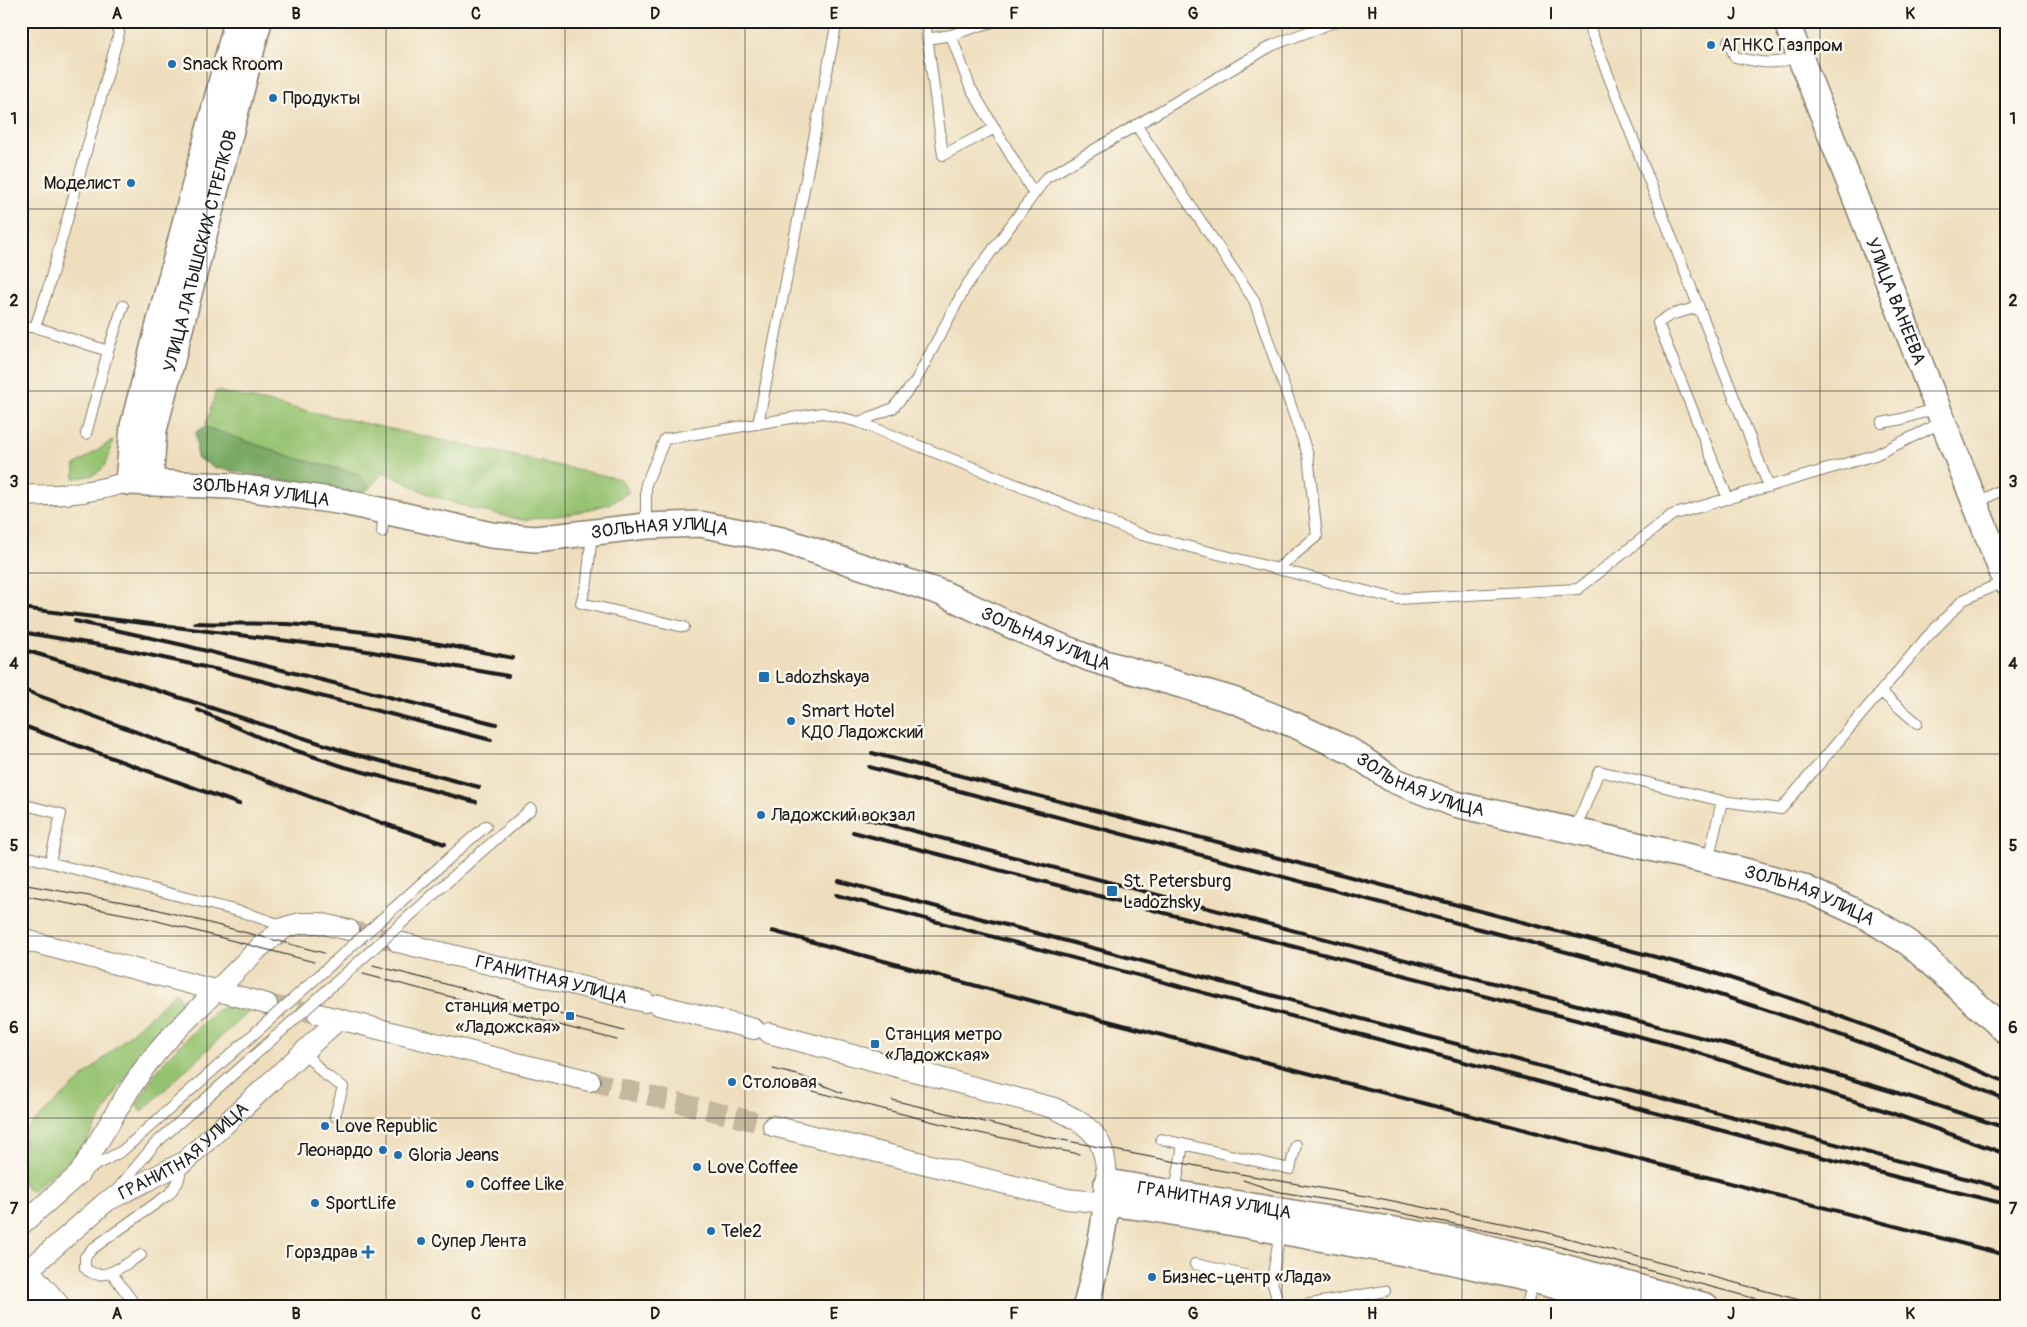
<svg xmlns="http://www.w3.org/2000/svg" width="2027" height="1327" viewBox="0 0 2027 1327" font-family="Pangolin,sans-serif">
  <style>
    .green { fill: #95c270; stroke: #586f46 }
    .forest { fill: #78a862; stroke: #4a623f }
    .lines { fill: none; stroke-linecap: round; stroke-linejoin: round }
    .minor-tunnel { stroke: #c4b79d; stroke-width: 20; stroke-dasharray: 20 10; stroke-linecap: butt }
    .service-casing { stroke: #857d6c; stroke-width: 12 }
    .minor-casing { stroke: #857d6c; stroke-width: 22 }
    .tertiary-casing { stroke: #857d6c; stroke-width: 28 }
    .primary-casing { stroke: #857d6c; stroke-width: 30 }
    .service { stroke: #fff; stroke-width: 10 }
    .minor { stroke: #fff; stroke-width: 20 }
    .tertiary { stroke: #fff; stroke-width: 25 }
    .primary { stroke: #fff; stroke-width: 28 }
    .tram { stroke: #1c1c1c; stroke-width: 1 }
    .rail { stroke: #1c1c1c; stroke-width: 4 }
    .service-bridge-casing { stroke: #857d6c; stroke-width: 12; stroke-linecap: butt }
    .service-bridge { stroke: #fff; stroke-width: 10 }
    .grid { fill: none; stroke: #1c1c1c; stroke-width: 1; stroke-opacity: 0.55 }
    .poi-dot { fill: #1f6fb2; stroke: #fbf7ec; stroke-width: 2 }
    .labels { text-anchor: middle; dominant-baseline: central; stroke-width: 5; stroke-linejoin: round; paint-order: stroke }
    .poi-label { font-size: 18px; fill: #1c1c1c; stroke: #fbf7ec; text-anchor: start }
    .street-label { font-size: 18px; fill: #1c1c1c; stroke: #fbf7ec }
    .neatline { fill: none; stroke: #1c1c1c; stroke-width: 2 }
    .grid-label { font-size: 16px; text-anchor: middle; font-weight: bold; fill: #1c1c1c }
  </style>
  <rect width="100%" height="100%" fill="#fbf7ec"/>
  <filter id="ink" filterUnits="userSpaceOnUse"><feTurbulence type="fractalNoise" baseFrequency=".02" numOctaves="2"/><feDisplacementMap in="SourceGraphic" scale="10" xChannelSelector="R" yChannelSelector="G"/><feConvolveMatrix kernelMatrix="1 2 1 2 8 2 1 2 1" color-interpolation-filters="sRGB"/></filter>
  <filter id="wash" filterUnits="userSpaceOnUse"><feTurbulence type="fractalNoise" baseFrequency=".0096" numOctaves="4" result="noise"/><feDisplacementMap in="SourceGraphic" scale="20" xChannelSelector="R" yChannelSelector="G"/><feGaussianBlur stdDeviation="1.12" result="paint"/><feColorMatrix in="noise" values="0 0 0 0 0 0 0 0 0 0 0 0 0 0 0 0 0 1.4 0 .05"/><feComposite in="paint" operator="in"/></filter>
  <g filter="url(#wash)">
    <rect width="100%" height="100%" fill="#eedebd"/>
    <path class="green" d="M 216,391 L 620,479 L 629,492 L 609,504 L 572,514 L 522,520 L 473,509 L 430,495 L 384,472 L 370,487 L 356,473 L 298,459 L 205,427 Z
      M 113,440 C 107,467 104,476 74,478 L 75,465 Z
      M 176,992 L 181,998 L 180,1009 L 141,1051 L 85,1144 L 72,1158 L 31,1192 L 21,1181 L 21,1134 Z
      M 240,1004 L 253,1007 L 141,1112 L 136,1105 L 156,1073 L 167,1058 L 216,1010 Z"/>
    <path class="forest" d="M 205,427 L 298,459 L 356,473 L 370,487 L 363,495 L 216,468 L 197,458 L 196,432 Z"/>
  </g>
  <g filter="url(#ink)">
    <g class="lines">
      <path class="minor-tunnel" d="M 349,930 L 398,942
        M 267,1004 L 318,1014
        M 590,1081 L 773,1126"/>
      <g class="service-casing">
        <path id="service" d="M 925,21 L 943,155 L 995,128
          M 995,21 L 951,35 L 970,87 L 1034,194
          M 1587,21 L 1769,487
          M 927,39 L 951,35
          M 1728,41 L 1735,57 C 1761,63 1774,66 1799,56
          M 1136,125 L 1254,300 L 1308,455 L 1317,536 L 1277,569
          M 1699,307 L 1670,315 L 1658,323 L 1728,499
          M 21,327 L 35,327 L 47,292 L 119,33 L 115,21
          M 35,327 L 108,351
          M 859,422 L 1142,535 L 1397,599 L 1578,589 L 1672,515 L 1875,455 L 1943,422
          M 1882,423 L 1902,419 L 1937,408
          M 758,424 L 837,21
          M 86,434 L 108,351 L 123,306
          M 1976,504 L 2006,487
          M 646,526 L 646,484 L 665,439 L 822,413 L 859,422 L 893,408 L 915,382 L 966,286 L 1046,178 L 1273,45 L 1337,21
          M 382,532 L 384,512
          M 592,533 L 587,582 L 581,603 L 684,627
          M 1881,692 L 1917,723
          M 21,804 L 61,814 L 50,862
          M 1575,830 L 1599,771 L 1722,801
          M 465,844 L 486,826
          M 21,855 L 249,914 L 286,927
          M 473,859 L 531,809
          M 1708,861 L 1722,801 L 1781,809 L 1927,637 L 1963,600 L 2005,581
          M 304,1052 L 324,1074 L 343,1087 L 335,1116
          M 1161,1139 L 1290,1169 L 1296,1145
          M 85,1171 L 122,1151 L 138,1137 L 264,1025
          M 116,1191 L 155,1144 L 275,1037
          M 1175,1192 L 1183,1144
          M 141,1255 C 125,1264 101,1285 85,1268 L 85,1257 L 92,1249 L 169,1194 L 178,1182 L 183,1163
          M 1195,1264 L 1272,1281
          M 111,1272 L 136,1306
          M 1279,1306 L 1272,1281 L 1280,1231
          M 1299,1306 L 1385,1291
          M 1527,1306 L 1533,1280"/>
      </g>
      <g class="minor-casing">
        <g id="minor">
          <path d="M 21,495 C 57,497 94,492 128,482"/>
          <path d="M 21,939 L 267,1004"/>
          <path id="s1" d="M 398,942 L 645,1002"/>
          <path d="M 659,1005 L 754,1029"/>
          <path d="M 318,1014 L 590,1081"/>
          <path d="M 769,1033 L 1054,1108 C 1093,1127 1106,1137 1107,1182"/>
          <path d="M 773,1126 L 1067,1199 L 1107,1203"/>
          <path d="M 21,1225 L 79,1174 L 128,1092 L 147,1064 L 171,1036 L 260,947 L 286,927 L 301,923 L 319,923 L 349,930"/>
          <path id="s2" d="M 21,1274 L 26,1272 L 107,1201 L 184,1162 L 339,1019"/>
        </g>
      </g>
      <g class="tertiary-casing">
        <g id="tertiary">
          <path id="s3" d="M 237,21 L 133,426 L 128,482 L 231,486 L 344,502 L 491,535 L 535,539 L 646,526 L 700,524 L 782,540 L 942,593 L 1019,629 L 1091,659 L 1233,700 L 1297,726 L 1352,752 L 1393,780 L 1455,804 L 1708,861 L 1800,886 L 1867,917 L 1909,943 L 2006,1031"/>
          <path id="s4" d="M 1786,21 L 2006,582"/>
          <path id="s5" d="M 150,483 L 154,430 L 259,21"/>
          <path d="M 1107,1203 L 1149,1208 L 1450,1261 L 1533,1280 L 1632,1306"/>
          <path id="s6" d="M 1086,1306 C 1096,1265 1107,1224 1107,1182 L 1455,1240 L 1538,1260 L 1706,1306"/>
        </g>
      </g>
      <g class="primary-casing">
        <path id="primary" d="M 21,1267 L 55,1306"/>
      </g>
      <use href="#service" class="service"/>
      <use href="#minor" class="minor"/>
      <use href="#tertiary" class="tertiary"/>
      <use href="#primary" class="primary"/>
      <path class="tram" d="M 21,884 L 140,905 L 324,953
        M 21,895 L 146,918 L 314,962
        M 373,965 L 624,1031
        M 363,974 L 617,1040
        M 773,1069 L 801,1076 L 842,1093
        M 774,1081 L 965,1130 L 1079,1154
        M 892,1100 L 1052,1138 L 1218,1170 L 1383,1199 L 1545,1232 L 1822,1306
        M 1243,1180 L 1275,1191 L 1381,1209 L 1542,1242 L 1783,1306"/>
      <path class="rail" d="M 21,608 L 361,650 L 508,676
        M 75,621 L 183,645 L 496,724
        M 195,623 C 226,624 256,623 287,624 C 361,629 439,643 513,658
        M 21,632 L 117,648 L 223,671 L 491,740
        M 21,649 L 141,685 L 350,753 L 479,787
        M 21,689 L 370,819 L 445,844
        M 198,710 L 270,742 L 345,767 L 476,802
        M 21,725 L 239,804
        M 872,753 L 1210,840 L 1705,970 C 1807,1002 1907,1040 2006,1082
        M 869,767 L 1657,976 C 1775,1011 1893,1050 2006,1100
        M 857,816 L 1787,1060 L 1914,1098 L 2006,1128
        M 853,832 L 1676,1046 L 1883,1110 L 2006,1154
        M 839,881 L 2006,1189
        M 836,895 L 1919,1183 L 2006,1204
        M 772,931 L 1081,1014 L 2006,1255"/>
      <g class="service-bridge-casing">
        <path id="service-bridge" d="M 264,1025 L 465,844
          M 275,1037 L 473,859"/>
      </g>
      <use href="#service-bridge" class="service-bridge"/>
    </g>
  </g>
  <path class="grid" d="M 207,21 L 207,1306M 386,21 L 386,1306M 565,21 L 565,1306M 745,21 L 745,1306M 924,21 L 924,1306M 1103,21 L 1103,1306M 1282,21 L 1282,1306M 1462,21 L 1462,1306M 1641,21 L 1641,1306M 1820,21 L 1820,1306M 21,209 L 2006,209M 21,391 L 2006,391M 21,573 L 2006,573M 21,754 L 2006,754M 21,936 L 2006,936M 21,1118 L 2006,1118"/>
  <g class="poi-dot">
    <circle cx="1711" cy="45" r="5"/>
    <circle cx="172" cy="64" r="5"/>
    <circle cx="273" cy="98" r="5"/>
    <circle cx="131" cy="183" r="5"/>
    <rect x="758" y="671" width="12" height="12" rx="2.5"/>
    <circle cx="791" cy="721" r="5"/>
    <circle cx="761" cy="815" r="5"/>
    <rect x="1106" y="885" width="12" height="12" rx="2.5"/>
    <rect x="565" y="1011" width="10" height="10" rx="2.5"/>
    <rect x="870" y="1039" width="10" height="10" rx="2.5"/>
    <circle cx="732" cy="1082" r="5"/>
    <circle cx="325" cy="1126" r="5"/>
    <circle cx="383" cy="1150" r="5"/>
    <circle cx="398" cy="1155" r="5"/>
    <circle cx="697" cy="1167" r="5"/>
    <circle cx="470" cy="1184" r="5"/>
    <circle cx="315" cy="1203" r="5"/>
    <circle cx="711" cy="1231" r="5"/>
    <circle cx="421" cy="1241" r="5"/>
    <path d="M365.5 1244.5h5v5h5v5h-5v5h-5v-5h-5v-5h5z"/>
    <circle cx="1152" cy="1277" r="5"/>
  </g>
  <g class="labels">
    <g class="poi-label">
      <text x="1721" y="45">АГНКС Газпром</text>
      <text x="182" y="64">Snack Rroom</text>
      <text x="283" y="98">Продукты</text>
      <text x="121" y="183" text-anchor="end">Моделист</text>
      <text x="775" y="677">Ladozhskaya</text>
      <text x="801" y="711">Smart Hotel<tspan x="801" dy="21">КДО Ладожский</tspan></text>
      <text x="771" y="815">Ладожский вокзал</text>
      <text x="1123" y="881">St. Petersburg<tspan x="1123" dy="21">Ladozhsky</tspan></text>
      <text x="560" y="1006" text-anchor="end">станция метро<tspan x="560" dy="21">«Ладожская»</tspan></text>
      <text x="885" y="1034">Станция метро<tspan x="885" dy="21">«Ладожская»</tspan></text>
      <text x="742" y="1082">Столовая</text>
      <text x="335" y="1126">Love Republic</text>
      <text x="373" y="1150" text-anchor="end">Леонардо</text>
      <text x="408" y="1155">Gloria Jeans</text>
      <text x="707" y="1167">Love Coffee</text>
      <text x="480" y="1184">Coffee Like</text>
      <text x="325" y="1203">SportLife</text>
      <text x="721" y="1231">Tele2</text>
      <text x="431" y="1241">Супер Лента</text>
      <text x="358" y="1252" text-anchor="end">Горздрав</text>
      <text x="1162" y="1277">Бизнес-центр «Лада»</text>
    </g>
    <g class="street-label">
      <text stroke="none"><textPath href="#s5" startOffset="238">УЛИЦА ЛАТЫШСКИХ СТРЕЛКОВ</textPath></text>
      <text stroke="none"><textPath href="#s4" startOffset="301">УЛИЦА ВАНЕЕВА</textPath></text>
      <text stroke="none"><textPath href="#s3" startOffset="608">ЗОЛЬНАЯ УЛИЦА</textPath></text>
      <text stroke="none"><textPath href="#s3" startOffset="1012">ЗОЛЬНАЯ УЛИЦА</textPath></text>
      <text stroke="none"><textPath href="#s3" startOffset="1418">ЗОЛЬНАЯ УЛИЦА</textPath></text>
      <text stroke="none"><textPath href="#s3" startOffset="1822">ЗОЛЬНАЯ УЛИЦА</textPath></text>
      <text stroke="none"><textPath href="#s3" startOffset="2228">ЗОЛЬНАЯ УЛИЦА</textPath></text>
      <text stroke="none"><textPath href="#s1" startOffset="158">ГРАНИТНАЯ УЛИЦА</textPath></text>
      <text stroke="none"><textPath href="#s2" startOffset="205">ГРАНИТНАЯ УЛИЦА</textPath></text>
      <text stroke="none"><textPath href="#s6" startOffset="235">ГРАНИТНАЯ УЛИЦА</textPath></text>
    </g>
  </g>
  <rect width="2027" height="1327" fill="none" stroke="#fbf7ec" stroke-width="55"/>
  <rect x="28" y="28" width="1972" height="1272" class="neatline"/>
  <g class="grid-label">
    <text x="117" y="19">A</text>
    <text x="296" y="19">B</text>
    <text x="476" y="19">C</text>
    <text x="655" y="19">D</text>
    <text x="834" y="19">E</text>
    <text x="1014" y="19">F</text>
    <text x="1193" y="19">G</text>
    <text x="1372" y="19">H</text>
    <text x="1551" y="19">I</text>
    <text x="1731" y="19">J</text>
    <text x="1910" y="19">K</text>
    <text x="14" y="124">1</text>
    <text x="2013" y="124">1</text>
    <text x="14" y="306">2</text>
    <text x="2013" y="306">2</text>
    <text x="14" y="487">3</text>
    <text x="2013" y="487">3</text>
    <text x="14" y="669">4</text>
    <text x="2013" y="669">4</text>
    <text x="14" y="851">5</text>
    <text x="2013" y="851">5</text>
    <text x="14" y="1033">6</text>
    <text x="2013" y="1033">6</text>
    <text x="14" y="1214">7</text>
    <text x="2013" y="1214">7</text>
    <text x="117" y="1319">A</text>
    <text x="296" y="1319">B</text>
    <text x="476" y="1319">C</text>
    <text x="655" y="1319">D</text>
    <text x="834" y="1319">E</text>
    <text x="1014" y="1319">F</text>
    <text x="1193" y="1319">G</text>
    <text x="1372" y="1319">H</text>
    <text x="1551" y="1319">I</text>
    <text x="1731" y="1319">J</text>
    <text x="1910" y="1319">K</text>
  </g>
</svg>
